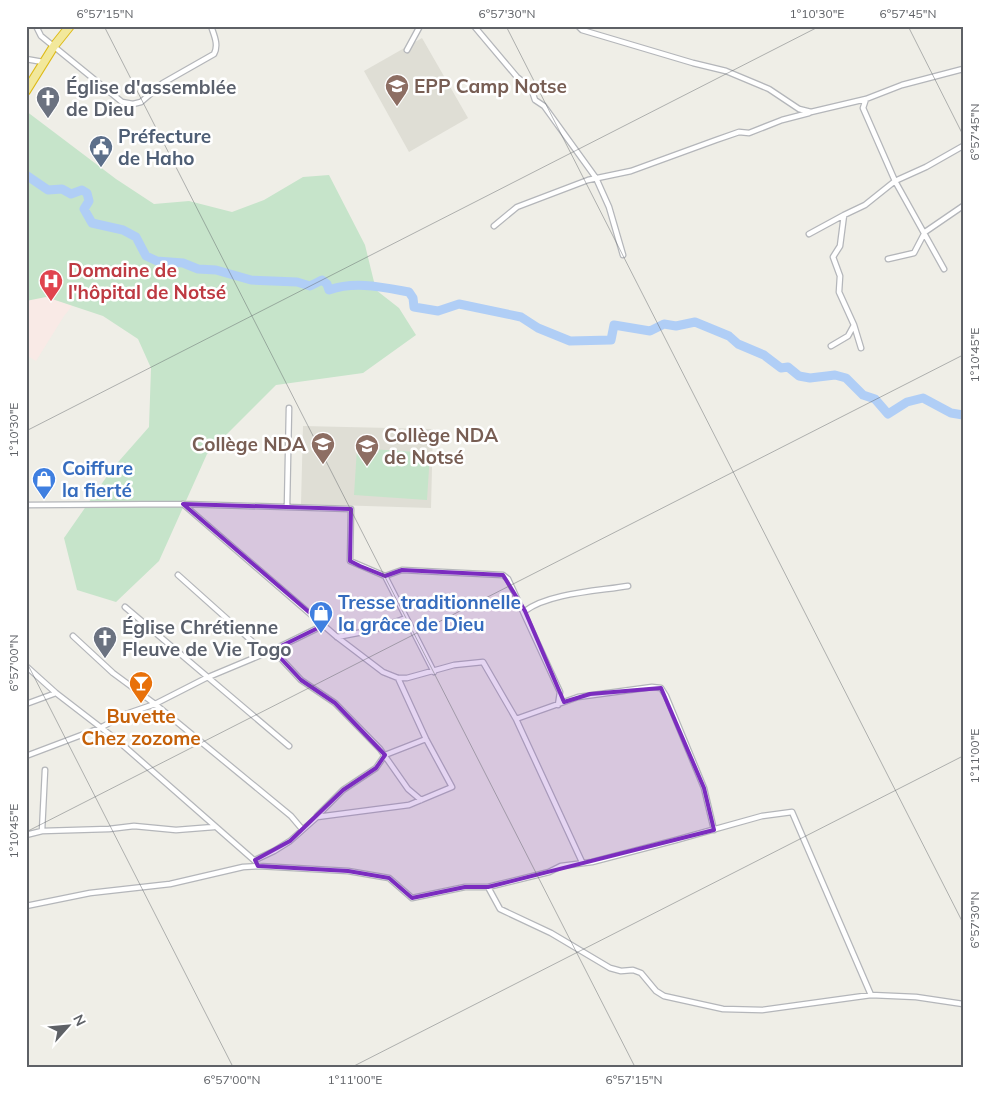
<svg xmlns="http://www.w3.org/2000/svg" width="989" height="1093" viewBox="0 0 989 1093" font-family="Mulish,sans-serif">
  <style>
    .education { fill: #dfded5 }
    .medical { fill: #f9eae6 }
    .green { fill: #c6e4ca }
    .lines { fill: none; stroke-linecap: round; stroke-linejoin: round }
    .river { stroke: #b0cef6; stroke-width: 9 }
    .street-casing { stroke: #b4b6ba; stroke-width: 7 }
    .highway-casing { stroke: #debb18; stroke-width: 10 }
    .street { stroke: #fff; stroke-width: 4.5 }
    .highway { stroke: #f2e89b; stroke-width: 8 }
    .marked { fill: #7b2cbf; fill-opacity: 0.2; stroke: #7b2cbf; stroke-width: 4; stroke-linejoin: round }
    .ticks { fill: none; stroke: #5e6166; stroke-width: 1; stroke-opacity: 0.45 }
    .labels { text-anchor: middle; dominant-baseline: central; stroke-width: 5; stroke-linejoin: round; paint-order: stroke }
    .education-label { font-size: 19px; font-weight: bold; fill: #785e54; stroke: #fff; text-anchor: start }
    .worship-label { font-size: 19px; font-weight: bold; fill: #5b616d; stroke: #fff; text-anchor: start }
    .service-label { font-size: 19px; font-weight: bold; fill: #4e5e75; stroke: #fff; text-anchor: start }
    .health-label { font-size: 19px; font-weight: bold; fill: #be3a42; stroke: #fff; text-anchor: start }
    .shop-label { font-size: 19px; font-weight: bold; fill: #366cbe; stroke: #fff; text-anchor: start }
    .food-label { font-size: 19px; font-weight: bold; fill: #c56008; stroke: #fff }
    .neatline { fill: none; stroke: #5e6166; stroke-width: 2 }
    .ticks-label { font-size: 12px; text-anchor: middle; fill: #5e6166 }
  </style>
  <rect width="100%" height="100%" fill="#efeee7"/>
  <path class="education" d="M 422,38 L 468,118 L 409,152 L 364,71 Z
    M 303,426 L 433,429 L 431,508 L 301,504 Z"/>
  <path class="medical" d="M 26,237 L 86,289 L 64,316 L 36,361 L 26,355 Z"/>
  <path class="green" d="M 26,111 L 116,179 L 154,204 L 189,201 L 232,212 L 264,200 L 303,177 L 329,175 L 365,245 L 376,290 L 399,308 L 416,335 L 363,373 L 276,385 L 207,454 L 159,561 L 116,602 L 77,590 L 64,538 L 112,469 L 149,427 L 151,368 L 138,339 L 103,316 L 46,297 L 26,301 Z
    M 357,448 L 430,453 L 427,500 L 354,495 Z"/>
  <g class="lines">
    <path class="river" d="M 26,175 L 48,190 L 62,189 L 71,194 L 82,190 L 87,193 L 89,201 L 84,209 L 92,223 L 123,230 L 136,237 L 146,256 L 157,261 L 183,263 L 198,269 L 216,270 L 251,280 L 297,282 L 310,286 L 322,280 L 327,284 L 329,290 C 355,281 381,287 409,292 L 413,298 L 414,307 L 438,311 L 459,304 L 521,317 L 538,328 L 570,341 L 611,340 L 614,325 L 650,331 L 664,324 L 676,326 L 695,322 L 729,336 L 738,344 L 764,355 L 781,368 L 788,367 L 799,376 L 810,378 L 835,375 L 846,378 L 863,395 L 875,399 L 888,414 L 907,402 L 923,398 L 951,413 L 963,415"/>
    <g class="street-casing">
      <path id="street" d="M 36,26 L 41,36 L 122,102 L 133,104 L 141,102 L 163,83 L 214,54 C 219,45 214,35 211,26
        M 474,26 L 517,77 L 531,88 L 535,100 L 544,106 L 596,178 L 609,207 L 623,255
        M 578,26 L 582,30 L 693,63 L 726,71 L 769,89 L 799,109 L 811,112 L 866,99 L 902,85 L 963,69
        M 407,50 L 420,26
        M 26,59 L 43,62
        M 866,99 L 863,108 L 895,181 L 944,269
        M 494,226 L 517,207 L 588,180 L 631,171 L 716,140 L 739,132 L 749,133 L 782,120 L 809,113
        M 809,234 L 844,215
        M 888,259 L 914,253 L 925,232 L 963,206
        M 854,325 L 861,348
        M 831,346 L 848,336 L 854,325 L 839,292 L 840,276 L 833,257 L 840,246 L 844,215 L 865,205 L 895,181 L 926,167 L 963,146
        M 183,504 L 337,637 L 383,672 L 398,678 L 407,678 L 454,665 L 483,662 L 516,719 L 582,862
        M 26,505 L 183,504 L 351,509 L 350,561 L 385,576 L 434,672
        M 287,507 L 289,408
        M 178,575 L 264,652
        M 385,576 L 402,570 L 503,575 L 508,579 L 560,692 L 558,705
        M 125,607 L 289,746
        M 525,611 C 549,593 598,591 628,586
        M 73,636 L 113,673 L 155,704 L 291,816 L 302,829
        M 337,637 L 373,630 L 406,618
        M 273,650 L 301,680 L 335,703 L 380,749 L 408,789 L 421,800
        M 26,666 L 56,693 L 117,740 L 255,861
        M 26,704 L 56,693
        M 516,719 L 578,697 L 652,687 L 661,688 L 666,696 L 704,788 L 714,830
        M 26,756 L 100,728 L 126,714 L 155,704 L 206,678 L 273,650 L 324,625
        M 317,816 L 343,790 L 376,768 L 385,755 L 426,739
        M 42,831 L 45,770
        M 26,835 L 42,831 L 109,829 L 134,826 L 176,830 L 214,827
        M 255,860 L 274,851 L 290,841 L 317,817 L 409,805 L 452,787 L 426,739 L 398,678
        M 488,887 L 549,872 L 561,866 L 592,862 L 676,840 L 762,816 L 792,812 L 871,995
        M 26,906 L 90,893 L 170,884 L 243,867 L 258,866 L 348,871 L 389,878 L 412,898 L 465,887 L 488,887 L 500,909 L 551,933 L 610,968 L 621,971 L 633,970 L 641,973 L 656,991 L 664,996 L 723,1009 L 762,1010 L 871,995 L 916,997 L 963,1004"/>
    </g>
    <g class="highway-casing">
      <path id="highway" d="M 26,91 L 54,46 L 70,26"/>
    </g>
    <use href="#street" class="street"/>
    <use href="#highway" class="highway"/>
  </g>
  <path class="marked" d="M 183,504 L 351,509 L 350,561 L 360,566 L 385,576 L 402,570 L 503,575 L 525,611 L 564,702 L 590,694 L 661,688 L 704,788 L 714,830 L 488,887 L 465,887 L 412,898 L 389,878 L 348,871 L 258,866 L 255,860 L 290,841 L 343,790 L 376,768 L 385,755 L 335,703 L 301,680 L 273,650 L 324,625 Z"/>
  <path class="ticks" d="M 104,26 L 635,1067M 506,26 L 963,923M 908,26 L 963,135M 26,29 L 32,26M 26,431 L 820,26M 26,661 L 233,1067M 26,832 L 963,355M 352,1067 L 963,756"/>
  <defs>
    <g id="school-pin" transform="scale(1.25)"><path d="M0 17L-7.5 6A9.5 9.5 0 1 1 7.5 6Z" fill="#8d6e63" stroke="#fff"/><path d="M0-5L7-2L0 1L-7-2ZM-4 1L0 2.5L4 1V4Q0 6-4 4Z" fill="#fff"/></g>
    <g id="church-pin" transform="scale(1.25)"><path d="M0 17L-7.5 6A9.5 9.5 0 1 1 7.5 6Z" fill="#6b7280" stroke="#fff"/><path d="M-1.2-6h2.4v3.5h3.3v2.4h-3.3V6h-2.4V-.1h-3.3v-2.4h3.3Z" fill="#fff"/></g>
    <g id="civic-pin" transform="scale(1.25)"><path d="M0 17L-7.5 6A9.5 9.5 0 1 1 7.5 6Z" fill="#5c6f8a" stroke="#fff"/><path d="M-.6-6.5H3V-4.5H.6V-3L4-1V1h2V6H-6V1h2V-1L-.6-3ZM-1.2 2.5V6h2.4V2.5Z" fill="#fff"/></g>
    <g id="hospital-pin" transform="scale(1.25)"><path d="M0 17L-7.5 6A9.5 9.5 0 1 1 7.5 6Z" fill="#e0444e" stroke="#fff"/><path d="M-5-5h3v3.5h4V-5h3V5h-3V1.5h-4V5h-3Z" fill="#fff"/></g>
    <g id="shop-pin" transform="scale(1.25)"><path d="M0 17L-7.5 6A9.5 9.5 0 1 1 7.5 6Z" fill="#3f7fe0" stroke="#fff"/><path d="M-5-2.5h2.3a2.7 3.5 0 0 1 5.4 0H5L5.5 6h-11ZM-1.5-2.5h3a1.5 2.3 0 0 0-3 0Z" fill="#fff"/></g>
    <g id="bar-pin" transform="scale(1.25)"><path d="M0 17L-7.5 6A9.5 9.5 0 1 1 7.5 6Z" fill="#e8710a" stroke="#fff"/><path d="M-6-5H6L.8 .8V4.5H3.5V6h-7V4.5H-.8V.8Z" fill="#fff"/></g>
  </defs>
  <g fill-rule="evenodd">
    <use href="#school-pin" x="397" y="86"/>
    <use href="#church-pin" x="48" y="98"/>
    <use href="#civic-pin" x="101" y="147"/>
    <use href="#hospital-pin" x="51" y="281"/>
    <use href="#school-pin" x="323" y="444"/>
    <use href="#school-pin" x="367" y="446"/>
    <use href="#shop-pin" x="44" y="479"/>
    <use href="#shop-pin" x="321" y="613"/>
    <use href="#church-pin" x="105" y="638"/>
    <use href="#bar-pin" x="141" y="683"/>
  </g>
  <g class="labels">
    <g class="education-label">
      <text x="414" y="86">EPP Camp Notse</text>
      <text x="384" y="435">Collège NDA<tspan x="384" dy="22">de Notsé</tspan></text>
      <text x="306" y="444" text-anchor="end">Collège NDA</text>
    </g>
    <g class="worship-label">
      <text x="66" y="87">Église d'assemblée<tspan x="66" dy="22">de Dieu</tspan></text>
      <text x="122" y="627">Église Chrétienne<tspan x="122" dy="22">Fleuve de Vie Togo</tspan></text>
    </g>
    <g class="service-label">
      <text x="118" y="136">Préfecture<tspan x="118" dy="22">de Haho</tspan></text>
    </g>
    <g class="health-label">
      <text x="68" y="270">Domaine de<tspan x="68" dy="22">l'hôpital de Notsé</tspan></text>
    </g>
    <g class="shop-label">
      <text x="62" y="468">Coiffure<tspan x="62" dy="22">la fierté</tspan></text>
      <text x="338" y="602">Tresse traditionnelle<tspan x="338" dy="22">la grâce de Dieu</tspan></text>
    </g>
    <g class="food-label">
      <text x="141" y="716">Buvette<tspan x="141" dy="22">Chez zozome</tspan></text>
    </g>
  </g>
  <rect width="989" height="1093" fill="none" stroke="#ffffff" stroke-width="55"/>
  <g transform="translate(68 1026) rotate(63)" stroke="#ffffff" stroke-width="4" paint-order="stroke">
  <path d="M0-4L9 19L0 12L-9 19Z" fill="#5e6166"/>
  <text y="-8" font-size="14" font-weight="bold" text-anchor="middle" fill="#5e6166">N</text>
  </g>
  <rect x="28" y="28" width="934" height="1038" class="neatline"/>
  <g class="ticks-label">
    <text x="105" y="18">6°57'15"N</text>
    <text x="507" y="18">6°57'30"N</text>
    <text x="817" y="18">1°10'30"E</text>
    <text x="908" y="18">6°57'45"N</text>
    <text transform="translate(975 132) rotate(-90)" y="4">6°57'45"N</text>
    <text transform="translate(975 355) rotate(-90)" y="4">1°10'45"E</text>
    <text transform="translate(14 430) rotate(-90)" y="4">1°10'30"E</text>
    <text transform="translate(14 663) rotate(-90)" y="4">6°57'00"N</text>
    <text transform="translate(975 756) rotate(-90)" y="4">1°11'00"E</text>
    <text transform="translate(14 831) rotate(-90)" y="4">1°10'45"E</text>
    <text transform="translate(975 920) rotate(-90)" y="4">6°57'30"N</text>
    <text x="232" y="1084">6°57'00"N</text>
    <text x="355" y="1084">1°11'00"E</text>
    <text x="634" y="1084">6°57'15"N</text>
  </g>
</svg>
